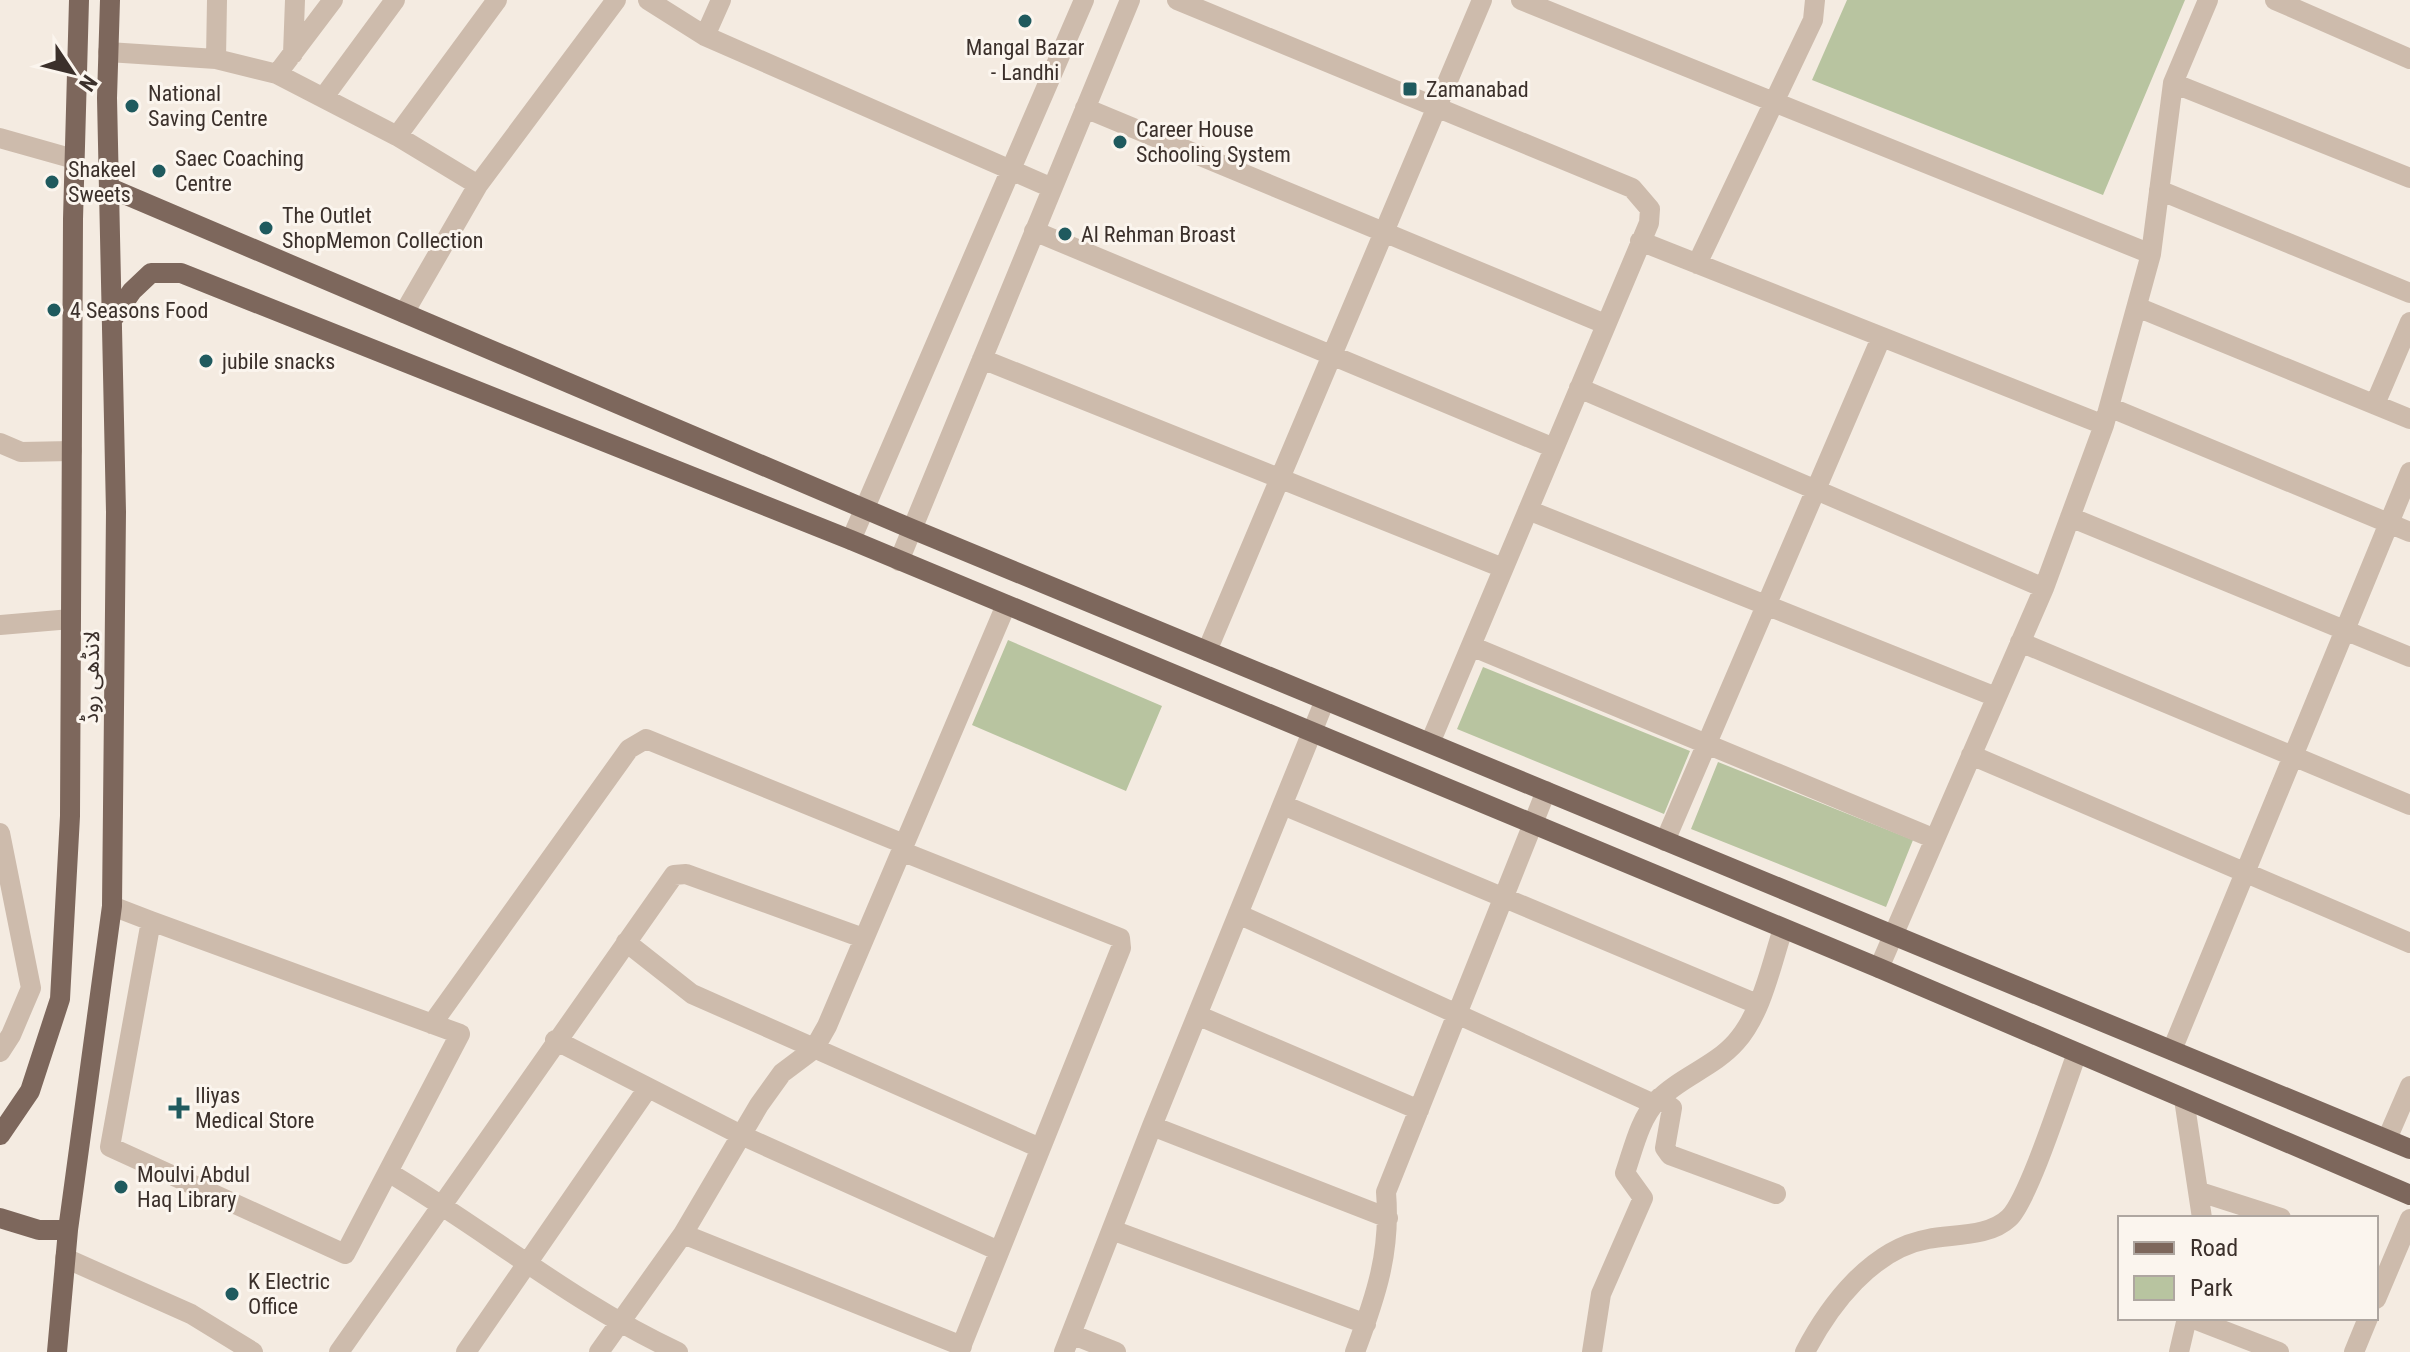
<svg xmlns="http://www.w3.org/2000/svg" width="2410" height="1352" viewBox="0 0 2410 1352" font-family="'Roboto Condensed','Noto Sans Arabic',sans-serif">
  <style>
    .green { fill: #b8c4a0 }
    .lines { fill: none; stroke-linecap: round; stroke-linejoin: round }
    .minor { stroke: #cdbbac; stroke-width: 20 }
    .major { stroke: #7d675c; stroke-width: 20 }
    .poi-dot { fill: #1f5a5e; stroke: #fbf5ee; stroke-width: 3 }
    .labels { text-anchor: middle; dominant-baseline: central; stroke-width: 6; stroke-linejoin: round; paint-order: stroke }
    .poi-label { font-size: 22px; fill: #3b302b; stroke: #fbf5ee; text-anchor: start }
    .street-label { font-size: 22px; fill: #3b302b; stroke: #fbf5ee }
  </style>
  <rect width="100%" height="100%" fill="#f4ebe1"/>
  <path class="green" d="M 1847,0 L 2185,0 L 2103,195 L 1812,80 Z
    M 1008,640 L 1162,706 L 1126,791 L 972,725 Z
    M 1483,667 L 1690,751 L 1664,814 L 1457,729 Z
    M 1718,762 L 1913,840 L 1886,907 L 1691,829 Z"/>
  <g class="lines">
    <path class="minor" d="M 648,0 L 705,36 L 1052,188
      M 1177,0 L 1632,188 L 1650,209 L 1649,223 L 1430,743
      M 1521,0 L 2151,254
      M 2275,0 L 2410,59
      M 705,36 L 721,0
      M 108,52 L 216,59 L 277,74 L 397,136 L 478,185
      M 293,54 L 295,0
      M 216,59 L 217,0
      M 277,74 L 333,0
      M 2173,83 L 2410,178
      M 323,98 L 395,0
      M 1085,108 L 1605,324
      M 397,136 L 497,0
      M 0,138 L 74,159
      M 2159,190 L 2410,293
      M 1034,231 L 1554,448
      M 1640,241 L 2104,425
      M 1697,264 L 1813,20 L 1815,0
      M 2137,307 L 2410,419
      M 404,313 L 478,185 L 616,0
      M 982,359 L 1503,568
      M 1579,388 L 2044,588
      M 2375,404 L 2410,322
      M 2109,407 L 2410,532
      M 0,443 L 21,452 L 72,451
      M 1528,510 L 1996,697
      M 2070,517 L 2410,657
      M 851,540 L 1084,0
      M 899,561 L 1130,0
      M 0,625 L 71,619
      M 2020,642 L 2410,805
      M 1471,646 L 1935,839
      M 1207,651 L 1482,0
      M 1971,755 L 2410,943
      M 1283,805 L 1757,1004
      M 0,833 L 31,988 L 11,1035 L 0,1052
      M 1665,841 L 1881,338
      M 901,851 L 1120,938 L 1121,948 L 959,1352
      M 112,906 L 151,921 L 460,1034 L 345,1254 L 110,1147 L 151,921
      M 1238,914 L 1654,1104
      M 626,942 L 692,994 L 1040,1148
      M 1879,968 L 2044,588 L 2104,425 L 2151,254 L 2173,83 L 2208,0
      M 1197,1015 L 1419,1110
      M 432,1024 L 629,749 L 646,739 L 904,844
      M 555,1040 L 741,1135 L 999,1251
      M 2172,1050 L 2410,472
      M 1659,1098 L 1672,1108 L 1665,1148 L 1670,1155 L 1776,1194
      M 2184,1099 L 2202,1218
      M 1152,1126 L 1388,1218
      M 2387,1139 L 2410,1086
      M 388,1172 C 486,1230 574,1304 678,1352
      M 2200,1192 L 2281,1218
      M 1112,1230 L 1366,1324
      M 683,1234 L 962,1346
      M 65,1258 L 191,1314 L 253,1352
      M 2376,1299 L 2410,1219
      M 2191,1318 L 2279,1352
      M 1071,1334 L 1116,1352
      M 339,1352 L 674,875 L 686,874 L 863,938
      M 466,1352 L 648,1088
      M 599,1352 L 683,1234 L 759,1105 L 782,1073 L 814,1049 L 827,1026 L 1006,605
      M 1064,1352 L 1152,1126 L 1325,700
      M 1355,1352 C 1376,1296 1391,1252 1386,1192 L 1546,791
      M 1592,1352 L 1601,1294 L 1643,1198 L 1625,1173 C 1633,1150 1640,1118 1657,1101 C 1680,1077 1714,1067 1736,1042 C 1762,1013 1771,965 1783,929
      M 1805,1352 C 1830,1304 1872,1249 1928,1239 C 1954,1234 1989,1237 2009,1218 C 2029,1199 2065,1085 2077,1053
      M 2179,1352 L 2187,1318
      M 2354,1352 L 2368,1318"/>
    <path class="major" d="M 110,188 L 912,529 L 2410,1149
      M 112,320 L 132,291 L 151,273 L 181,273 L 851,540 L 1879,968 L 2410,1195
      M 0,1135 L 30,1091 L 60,999 L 70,816 L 73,219 L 79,0
      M 0,1218 L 39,1230 L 68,1230
      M 57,1352 L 68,1230 L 112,906 L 116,512 L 107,98 L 110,0"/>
  </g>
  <g class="poi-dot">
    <circle cx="1025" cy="21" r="8"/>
    <rect x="1402" y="81" width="16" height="16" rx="4"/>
    <circle cx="132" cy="106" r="8"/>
    <circle cx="1120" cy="142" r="8"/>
    <circle cx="159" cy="171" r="8"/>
    <circle cx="52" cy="182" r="8"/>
    <circle cx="266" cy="228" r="8"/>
    <circle cx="1065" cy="234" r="8"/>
    <circle cx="54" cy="310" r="8"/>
    <circle cx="206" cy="361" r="8"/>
    <path d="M175 1096h8v8h8v8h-8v8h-8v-8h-8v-8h8z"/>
    <circle cx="121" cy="1187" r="8"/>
    <circle cx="232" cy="1294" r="8"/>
  </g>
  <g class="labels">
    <g class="poi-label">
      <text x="1025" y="47" text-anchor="middle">Mangal Bazar<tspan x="1025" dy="25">- Landhi</tspan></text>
      <text x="1426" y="89">Zamanabad</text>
      <text x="148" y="93">National<tspan x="148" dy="25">Saving Centre</tspan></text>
      <text x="1136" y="129">Career House<tspan x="1136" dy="25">Schooling System</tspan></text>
      <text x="175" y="158">Saec Coaching<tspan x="175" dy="25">Centre</tspan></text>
      <text x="68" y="169">Shakeel<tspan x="68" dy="25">Sweets</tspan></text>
      <text x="282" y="215">The Outlet<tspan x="282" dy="25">ShopMemon Collection</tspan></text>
      <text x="1081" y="234">Al Rehman Broast</text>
      <text x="70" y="310">4 Seasons Food</text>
      <text x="222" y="361">jubile snacks</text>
      <text x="195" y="1095">Iliyas<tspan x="195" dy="25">Medical Store</tspan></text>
      <text x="137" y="1174">Moulvi Abdul<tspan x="137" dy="25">Haq Library</tspan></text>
      <text x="248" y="1281">K Electric<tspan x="248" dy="25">Office</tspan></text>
    </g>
    <g class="street-label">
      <text transform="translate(91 677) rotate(-89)">لانڈھی روڈ</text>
    </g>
  </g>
  <rect x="2118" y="1216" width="260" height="104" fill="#fbf5ee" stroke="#aea6a0" stroke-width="2"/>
  <rect x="2134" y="1242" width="40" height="12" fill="#7d675c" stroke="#aea6a0" stroke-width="2"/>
  <text x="2190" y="1256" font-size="24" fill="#3b302b">Road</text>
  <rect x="2134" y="1276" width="40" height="24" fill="#b8c4a0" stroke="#aea6a0" stroke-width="2"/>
  <text x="2190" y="1296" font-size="24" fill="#3b302b">Park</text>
  <g transform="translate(72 72) rotate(125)" stroke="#fbf5ee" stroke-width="6" paint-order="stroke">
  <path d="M0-6L14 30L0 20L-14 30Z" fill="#3b302b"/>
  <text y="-12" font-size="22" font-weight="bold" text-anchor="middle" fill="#3b302b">N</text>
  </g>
</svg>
